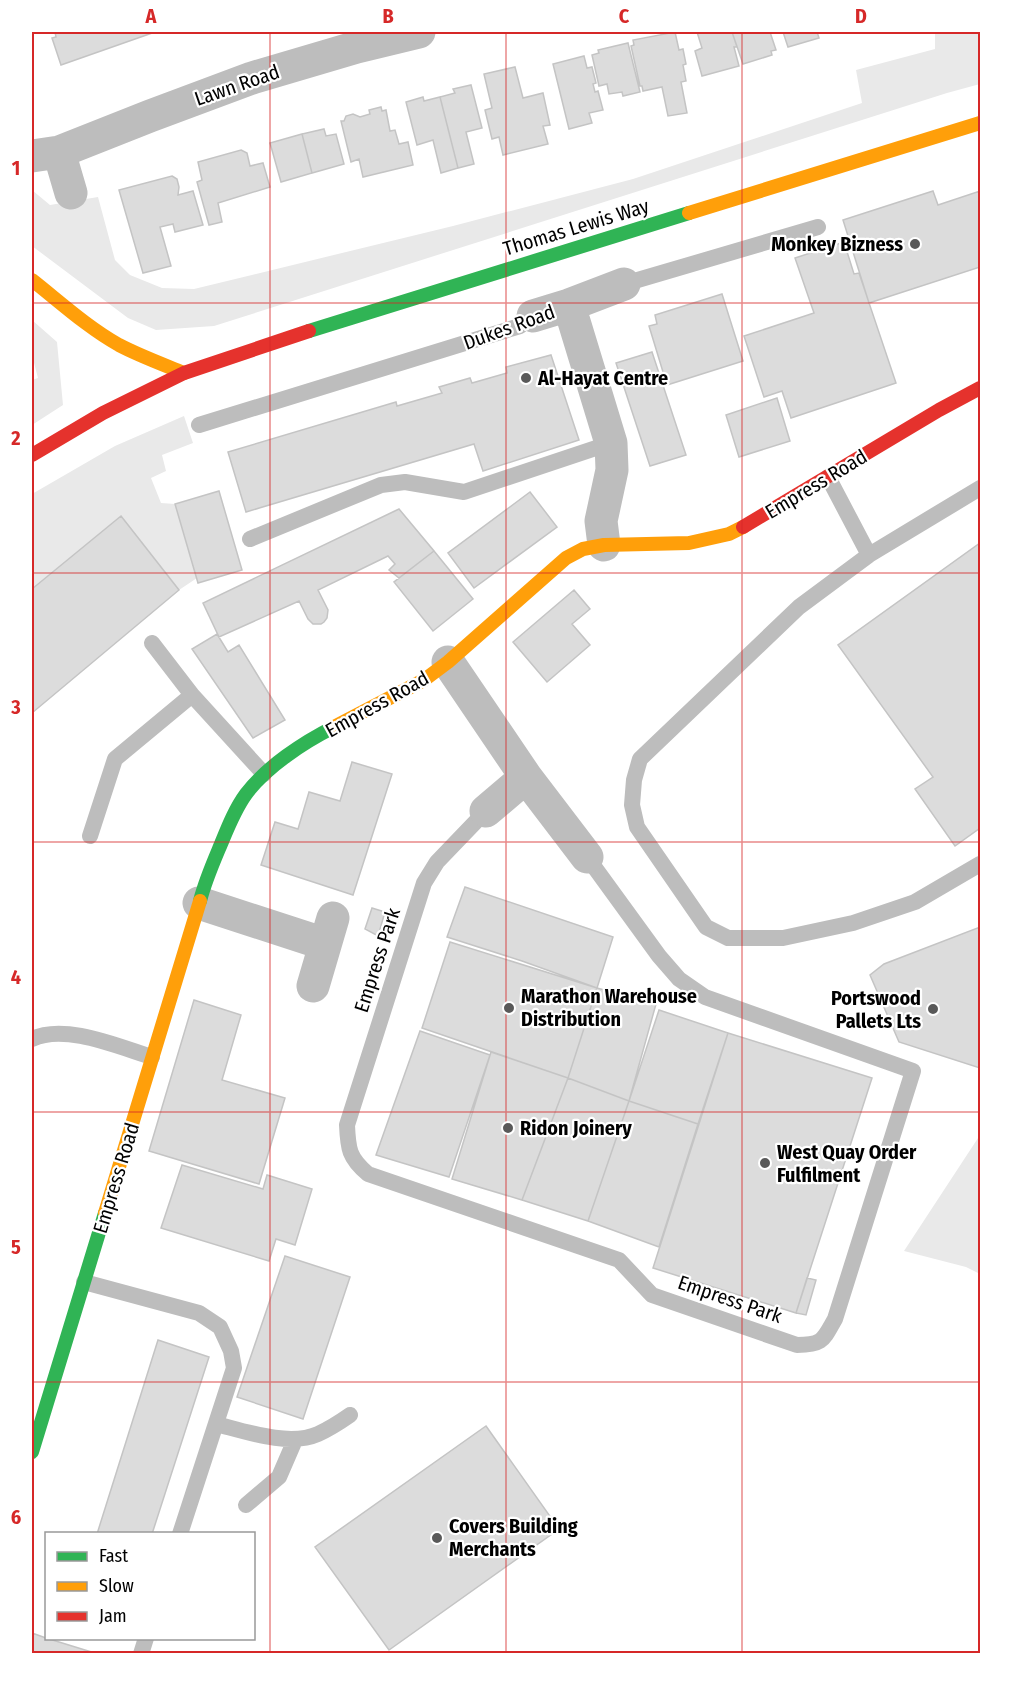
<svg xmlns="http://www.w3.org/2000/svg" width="1012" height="1685" viewBox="0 0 1012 1685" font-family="'Fira Sans Condensed',sans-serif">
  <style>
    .green { fill: #e9e9e9 }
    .building { fill: #dcdcdc; stroke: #c4c4c4; stroke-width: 1.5 }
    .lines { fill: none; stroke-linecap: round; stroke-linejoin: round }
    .lane { stroke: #bdbdbd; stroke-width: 16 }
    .street { stroke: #bdbdbd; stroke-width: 33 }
    .fast { stroke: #30b455; stroke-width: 14 }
    .slow { stroke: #ff9f0a; stroke-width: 14 }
    .jam { stroke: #e5322d; stroke-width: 14 }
    .grid { fill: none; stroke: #d62828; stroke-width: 1.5; stroke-opacity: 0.55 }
    .poi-dot { fill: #595959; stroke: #fff; stroke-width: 2 }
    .labels { text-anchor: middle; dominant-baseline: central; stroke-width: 4.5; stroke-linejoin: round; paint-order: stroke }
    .street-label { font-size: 20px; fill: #000; stroke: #fff }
    .poi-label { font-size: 20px; font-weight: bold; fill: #000; stroke: #fff; text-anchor: start }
    .neatline { fill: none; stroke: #d62828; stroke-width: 2 }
    .grid-label { font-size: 20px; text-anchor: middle; font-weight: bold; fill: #d62828 }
  </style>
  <rect width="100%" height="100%" fill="#fff"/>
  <path class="green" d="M 935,32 L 980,32 L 980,84 L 947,93 L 214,326 L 156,330 L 128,318 L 32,246 L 32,190 L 50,205 L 98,197 L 115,260 L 130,275 L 162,288 L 194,289 L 453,226 L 633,179 L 862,103 L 856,70 L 935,49 Z
    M 32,320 L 57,342 L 63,405 L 32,425 L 32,380 L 38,378 L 32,355 Z
    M 184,416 L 193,443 L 162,455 L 166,471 L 151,478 L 161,503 L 175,504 L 197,578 L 179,590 L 121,516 L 32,589 L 32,494 L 115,446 Z
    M 980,1135 L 980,1274 L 966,1267 L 904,1251 Z"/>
  <path class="building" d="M 55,32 L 155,32 L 61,65 L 52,38 L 56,37 Z
    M 675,32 L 679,50 L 683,49 L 686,64 L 683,65 L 686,81 L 681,82 L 687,113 L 668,116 L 662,87 L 643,91 L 642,86 L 640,86 L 631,46 L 634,45 L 633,40 Z
    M 697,32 L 732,32 L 737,47 L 734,47 L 739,66 L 702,76 L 695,51 L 702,48 Z
    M 732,32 L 770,32 L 776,50 L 771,51 L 772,55 L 743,64 Z
    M 783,32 L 817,32 L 819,38 L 788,47 Z
    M 628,43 L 640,92 L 623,96 L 622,92 L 609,94 L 607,84 L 599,86 L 592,55 L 599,53 L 598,50 Z
    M 584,56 L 587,68 L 592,67 L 596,83 L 593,84 L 595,92 L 598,91 L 603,110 L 589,113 L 592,123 L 569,129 L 553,64 Z
    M 515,67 L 523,98 L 543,93 L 550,125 L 543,126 L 548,144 L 503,155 L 499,137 L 492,139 L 485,110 L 492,108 L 484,74 Z
    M 471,85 L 482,128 L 466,132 L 474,164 L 458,168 L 440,97 L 455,93 L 453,89 Z
    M 423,97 L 424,101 L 440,97 L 458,168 L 441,173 L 433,140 L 417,145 L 406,102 Z
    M 381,107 L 382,111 L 386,110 L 390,131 L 395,130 L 399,144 L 408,142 L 413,165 L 363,177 L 359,159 L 351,162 L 341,121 L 344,121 L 346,116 L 353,114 L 360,117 L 370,114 L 369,110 Z
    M 324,129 L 326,136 L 336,134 L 344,164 L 312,173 L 302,134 Z
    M 302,134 L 312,173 L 281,182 L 270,143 Z
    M 241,150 L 247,153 L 250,166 L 263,163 L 270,187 L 218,203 L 222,222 L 209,225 L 197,182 L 202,180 L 198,162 Z
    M 172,176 L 177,179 L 179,187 L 178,195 L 193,191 L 203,225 L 175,232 L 173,224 L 160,227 L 171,266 L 143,273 L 119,190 Z
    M 933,191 L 938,205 L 980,191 L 980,267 L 869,303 L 843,220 Z
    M 844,242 L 854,274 L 859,273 L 896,383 L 791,418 L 782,391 L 764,397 L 744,336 L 814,313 L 795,258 Z
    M 722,294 L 743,361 L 667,385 L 649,326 L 657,324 L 655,315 Z
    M 652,352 L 686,455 L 650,466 L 616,363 Z
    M 551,355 L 579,440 L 483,471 L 474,444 L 246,512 L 228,452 L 396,402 L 397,406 L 442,393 L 439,387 L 470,378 L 472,383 L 507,373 L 506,367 Z
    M 777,398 L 790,441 L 739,457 L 726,415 Z
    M 219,491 L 242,570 L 198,583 L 175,504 Z
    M 530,492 L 557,527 L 474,588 L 448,553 Z
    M 399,509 L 434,551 L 399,578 L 389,570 L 395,564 L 388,556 L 318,590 L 328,610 L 327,618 L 324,622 L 321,624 L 313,624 L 308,619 L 299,601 L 219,637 L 203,603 Z
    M 121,516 L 179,590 L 32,713 L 32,589 Z
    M 980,543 L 980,828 L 955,846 L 915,789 L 933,777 L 838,645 Z
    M 434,551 L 473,599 L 433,631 L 394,582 Z
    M 574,590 L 590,609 L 572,624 L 590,645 L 547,682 L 513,642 Z
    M 217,634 L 228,652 L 239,645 L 285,720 L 253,738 L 192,649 Z
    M 352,762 L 392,774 L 353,895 L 261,865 L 275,822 L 298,829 L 309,792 L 340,801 Z
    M 465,887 L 613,937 L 597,988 L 522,961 L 447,937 Z
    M 372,908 L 385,912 L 378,936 L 365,929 Z
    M 980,927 L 980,1068 L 899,1042 L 870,975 L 884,964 Z
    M 450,942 L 597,988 L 568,1078 L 422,1028 Z
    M 597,988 L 656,1004 L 629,1101 L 568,1078 Z
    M 194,1000 L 241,1015 L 222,1080 L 285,1098 L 259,1184 L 149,1151 Z
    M 659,1010 L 728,1033 L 698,1124 L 629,1101 Z
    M 420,1031 L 490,1055 L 449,1177 L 376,1155 Z
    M 728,1033 L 872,1078 L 796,1313 L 653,1268 Z
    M 491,1052 L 568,1078 L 522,1200 L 452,1179 Z
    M 568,1078 L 629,1101 L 588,1221 L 522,1200 Z
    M 629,1101 L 698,1124 L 659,1247 L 588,1221 Z
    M 182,1165 L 263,1189 L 267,1175 L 312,1189 L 295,1245 L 276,1239 L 269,1261 L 161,1228 Z
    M 285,1256 L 350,1277 L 303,1419 L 237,1397 Z
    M 807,1278 L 816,1280 L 806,1315 L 796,1313 Z
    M 158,1340 L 209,1357 L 152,1534 L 97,1534 Z
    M 486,1426 L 559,1529 L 389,1650 L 315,1547 Z
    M 32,1633 L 46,1638 L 98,1654 L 32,1654 Z"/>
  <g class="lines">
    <path class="lane" d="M 624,284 L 818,227
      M 199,425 L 520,326 L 533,316
      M 828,477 L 869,555
      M 980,488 L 869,555 L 799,607 L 640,759 L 634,780 L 632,805 L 637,827 L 706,927 L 728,938 L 783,938 L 853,923 L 915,902 L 980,864
      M 250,539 L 381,485 L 405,482 L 464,492 L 611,443
      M 152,643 L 192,695 L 264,774
      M 486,811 L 437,862 L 424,883 L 347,1125 C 348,1149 349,1158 368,1174 L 619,1260 L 652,1295 L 797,1345 C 823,1345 823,1340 835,1319 L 913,1071 L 705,997 L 679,979 L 659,956 L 587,857
      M 90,836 L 115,759 L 192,695
      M 32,1039 C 65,1023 119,1047 152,1057
      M 84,1282 L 199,1313 L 220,1327 L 231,1351 L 234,1368 L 180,1534
      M 216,1424 C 244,1431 289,1447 318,1434 C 329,1429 340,1422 350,1415
      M 246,1505 L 279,1477 L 295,1440
      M 141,1654 L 146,1638"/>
    <path class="street" d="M 59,152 L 71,193
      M 32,156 L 59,152 L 150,116 L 252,78 L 357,47 L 419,32
      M 569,305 L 611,443 L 612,470 L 601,521 L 604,545
      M 533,316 L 569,305 L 624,284
      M 448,662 L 526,777 L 587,857
      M 486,811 L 526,777
      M 199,903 L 325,944
      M 313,986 L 333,918"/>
    <path class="fast" d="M 309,331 L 689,213
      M 200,901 C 205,881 213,863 221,844 C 228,827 235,809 246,794 C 266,767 304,742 334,727
      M 32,1452 L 105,1213"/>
    <path class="slow" d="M 689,213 L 980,123
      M 32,280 C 60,302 87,327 119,345 C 140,356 162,364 184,373
      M 334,727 L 424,680 L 448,662 L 566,558 L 583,549 L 604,545 L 689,543 L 729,534 L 743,527
      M 105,1213 L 200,901"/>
    <path class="jam" d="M 32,455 L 103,413 L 184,373 L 309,331
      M 743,527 L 939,410 L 980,388"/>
  </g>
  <path class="grid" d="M 270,32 L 270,1654M 506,32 L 506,1654M 742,32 L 742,1654M 32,303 L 980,303M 32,573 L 980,573M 32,842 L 980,842M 32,1112 L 980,1112M 32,1382 L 980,1382"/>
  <g class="poi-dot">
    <circle cx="915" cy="244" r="6"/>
    <circle cx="526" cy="378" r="6"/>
    <circle cx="509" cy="1008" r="6"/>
    <circle cx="933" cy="1009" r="6"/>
    <circle cx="508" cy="1128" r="6"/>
    <circle cx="765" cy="1163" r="6"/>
    <circle cx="437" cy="1538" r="6"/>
  </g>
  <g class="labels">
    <g class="street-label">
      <text transform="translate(237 85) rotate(-19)">Lawn Road</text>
      <text transform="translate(576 227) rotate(-17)">Thomas Lewis Way</text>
      <text transform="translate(509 327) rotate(-20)">Dukes Road</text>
      <text transform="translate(816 484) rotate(-31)">Empress Road</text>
      <text transform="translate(377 704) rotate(-29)">Empress Road</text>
      <text transform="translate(377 960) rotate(-72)">Empress Park</text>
      <text transform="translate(116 1178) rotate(-73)">Empress Road</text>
      <text transform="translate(730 1299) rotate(19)">Empress Park</text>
    </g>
    <g class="poi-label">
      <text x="903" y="244" text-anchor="end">Monkey Bizness</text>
      <text x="538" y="378">Al-Hayat Centre</text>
      <text x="521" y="996">Marathon Warehouse<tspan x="521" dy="23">Distribution</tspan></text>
      <text x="921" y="998" text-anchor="end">Portswood<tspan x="921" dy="23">Pallets Lts</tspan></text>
      <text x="520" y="1128">Ridon Joinery</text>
      <text x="777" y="1152">West Quay Order<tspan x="777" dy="23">Fulfilment</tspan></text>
      <text x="449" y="1526">Covers Building<tspan x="449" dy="23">Merchants</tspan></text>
    </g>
  </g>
  <rect width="1012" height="1685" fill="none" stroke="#ffffff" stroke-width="66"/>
  <rect x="45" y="1532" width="210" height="108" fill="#ffffff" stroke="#999999" stroke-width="1.5"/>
  <rect x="57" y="1552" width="30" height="9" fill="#30b455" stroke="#999999" stroke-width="1.5"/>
  <text x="99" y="1562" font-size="18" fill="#000000">Fast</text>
  <rect x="57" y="1582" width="30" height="9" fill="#ff9f0a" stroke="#999999" stroke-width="1.5"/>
  <text x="99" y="1592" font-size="18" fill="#000000">Slow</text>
  <rect x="57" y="1612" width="30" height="9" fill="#e5322d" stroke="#999999" stroke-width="1.5"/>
  <text x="99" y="1622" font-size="18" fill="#000000">Jam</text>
  <rect x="33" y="33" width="946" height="1619" class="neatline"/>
  <g class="grid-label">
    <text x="151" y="23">A</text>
    <text x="388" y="23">B</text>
    <text x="624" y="23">C</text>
    <text x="861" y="23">D</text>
    <text x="16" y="175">1</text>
    <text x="16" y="445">2</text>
    <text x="16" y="714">3</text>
    <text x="16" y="984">4</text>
    <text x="16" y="1254">5</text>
    <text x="16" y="1524">6</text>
  </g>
</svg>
